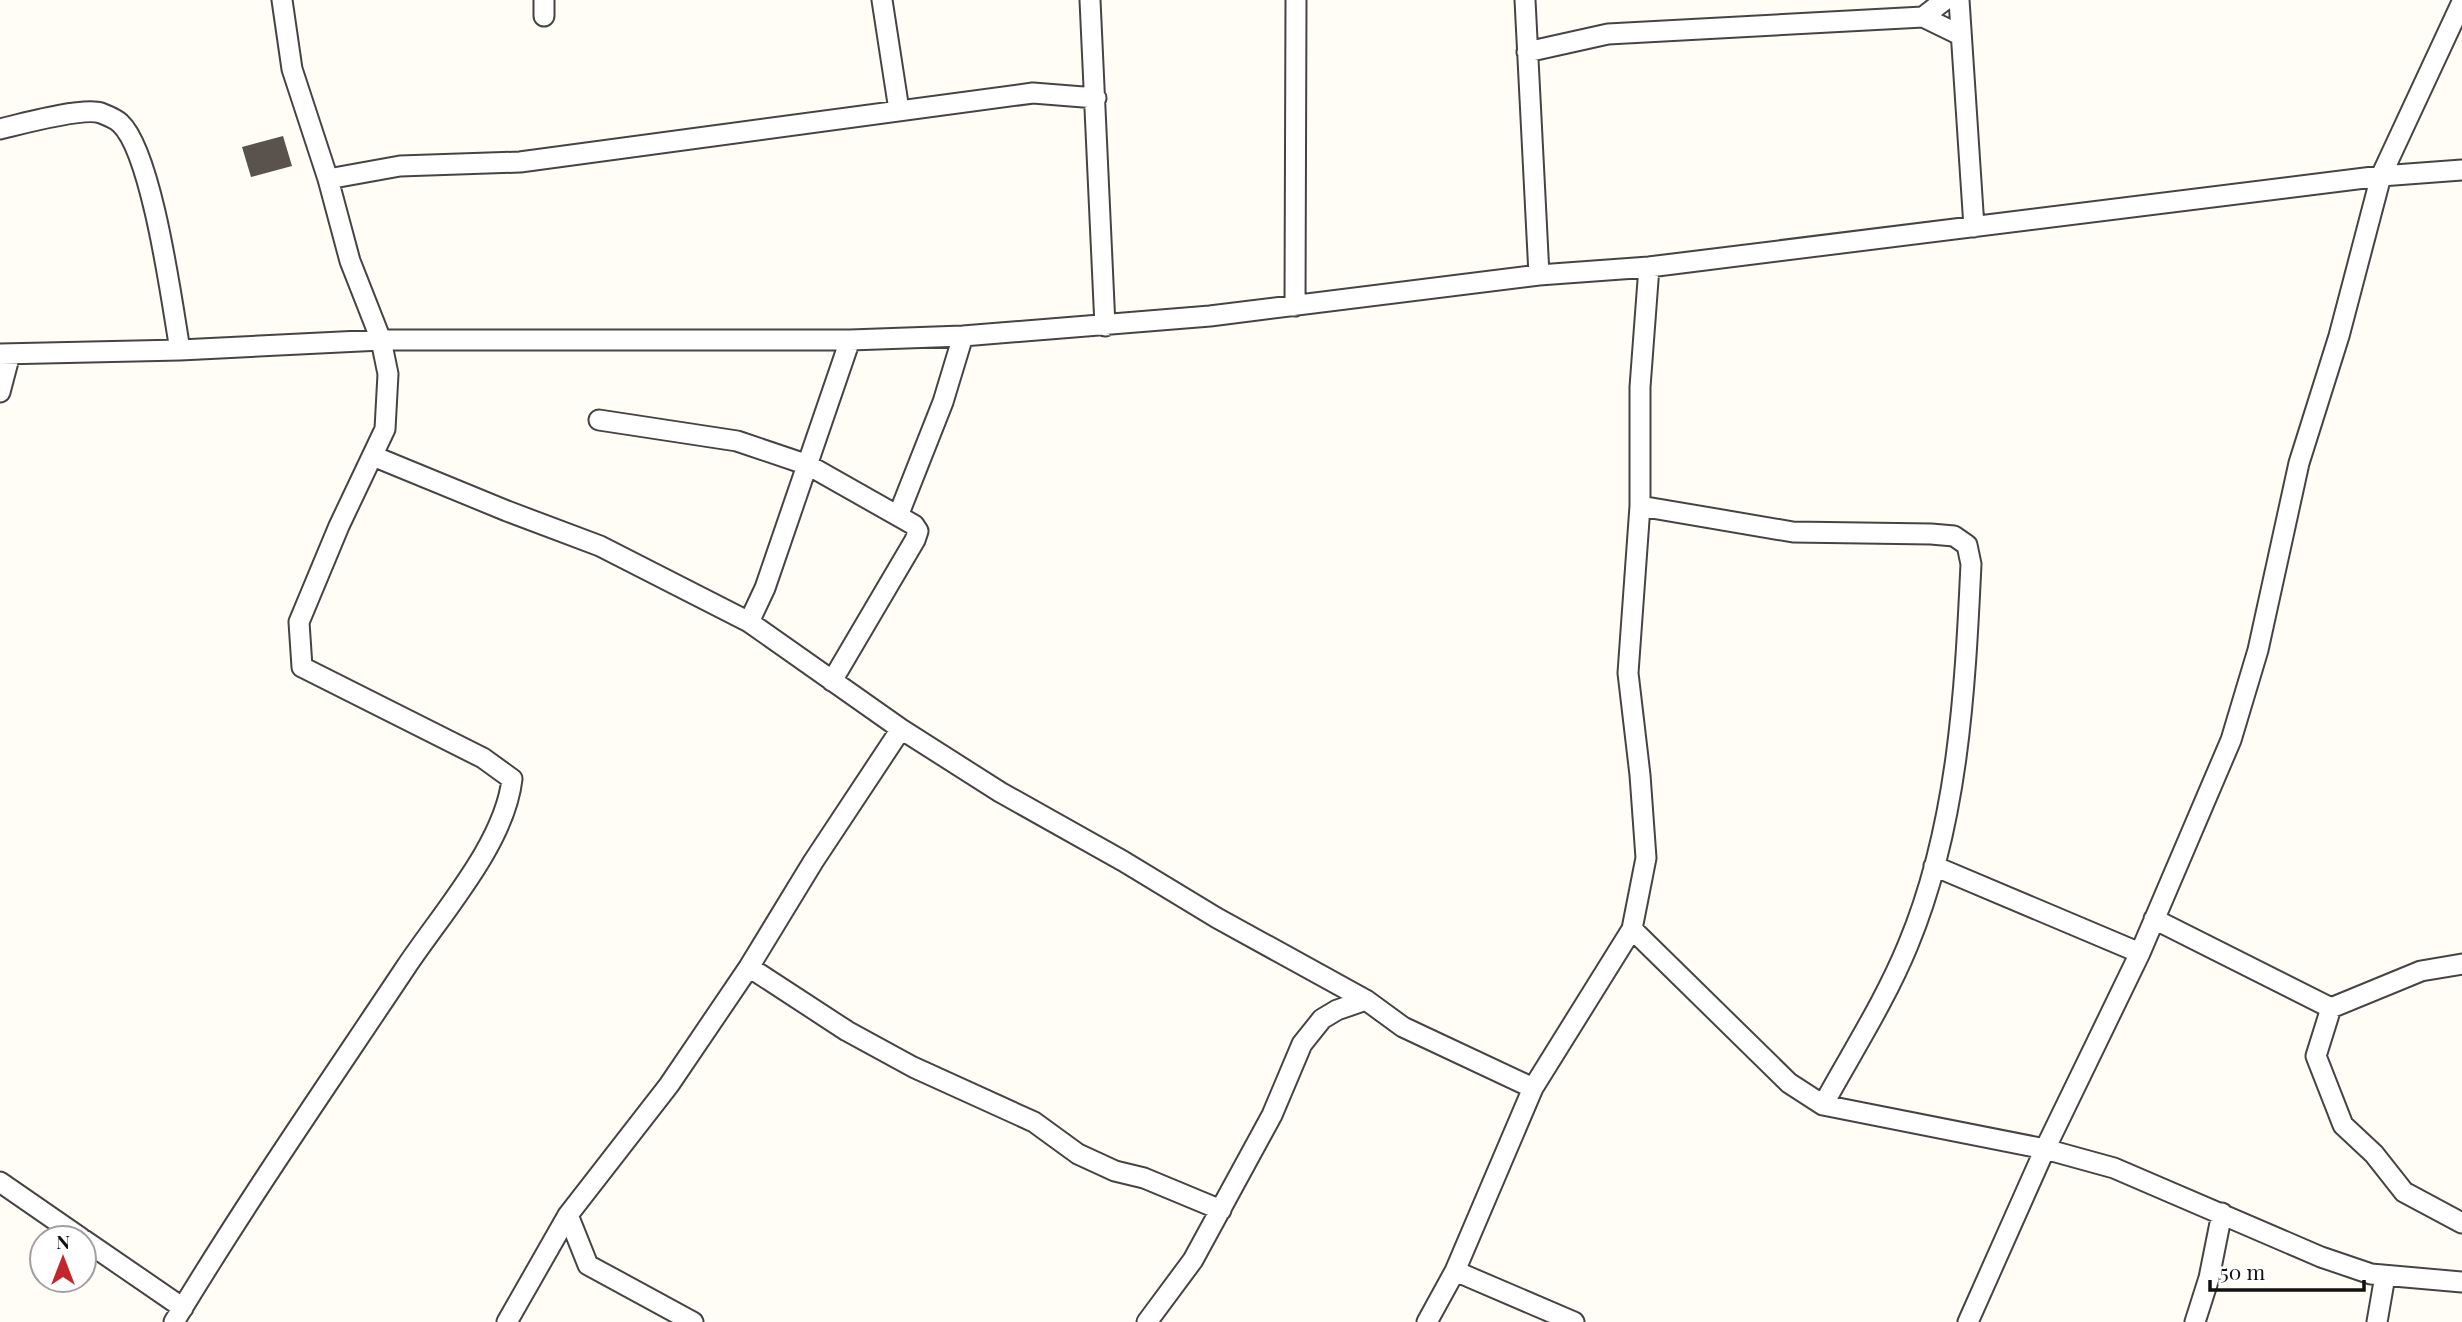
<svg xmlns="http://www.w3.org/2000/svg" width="2462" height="1322" viewBox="0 0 2462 1322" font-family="'Playfair Display',serif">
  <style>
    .building { fill: #5a524d }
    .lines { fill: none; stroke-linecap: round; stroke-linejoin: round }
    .minor-casing { stroke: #444; stroke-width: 23 }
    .minor { stroke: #fff; stroke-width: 19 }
  </style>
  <rect width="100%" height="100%" fill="#fffdf5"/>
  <path class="building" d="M 283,136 L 292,166 L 251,177 L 242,147 Z"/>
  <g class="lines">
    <g class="minor-casing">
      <path id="minor" d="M 544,0 L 544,16
        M 882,0 L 899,110
        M 1090,0 L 1105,326
        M 1525,0 L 1539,275
        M 1959,0 L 1974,227
        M 1923,17 L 1945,0
        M 1527,52 L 1608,34 L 1923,17 L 1960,35
        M 0,129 C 21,124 83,107 101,113 C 106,115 116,119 120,123 C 152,152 172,303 180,350
        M 328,179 L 400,166 L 520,162 L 1033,93 L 1096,98
        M 1295,306 L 1296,0
        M 0,354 L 180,350 L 381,340 L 850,340 L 963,336 L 1210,316 L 1539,275 L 1649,267 L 2381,176 L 2462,170
        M 0,392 L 10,354
        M 599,420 L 737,441 L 808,465 L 914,525 L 918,531 L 915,540 L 832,681
        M 373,456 L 507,511 L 600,546 L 749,622 L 901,729 L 1000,792 L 1123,861 L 1217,918 L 1366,1000 L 1403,1027 L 1533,1088
        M 1640,506 L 1793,532 L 1931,534 L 1954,536 L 1967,545 L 1971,564 C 1965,692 1958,825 1908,945 C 1885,1001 1852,1052 1823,1105
        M 898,516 L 943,402 L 963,336
        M 749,622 L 765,588 L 850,340
        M 1934,866 L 2140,953
        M 2154,919 L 2331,1008
        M 1632,929 L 1789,1083 L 1823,1105 L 2045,1149 L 2114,1168 L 2321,1257 L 2371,1274 L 2462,1282
        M 2462,964 L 2421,971 L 2331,1008 L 2316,1056 L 2343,1125 L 2374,1154 L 2404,1192 L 2462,1223
        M 749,967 L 847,1031 L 913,1067 L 1034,1122 L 1078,1154 L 1115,1171 L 1144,1178 L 1221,1210
        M 0,1182 L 81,1238
        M 568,1215 L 588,1265 L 693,1322
        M 84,1240 L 183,1308
        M 1455,1271 L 1574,1322
        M 174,1322 C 247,1201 328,1084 406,967 C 442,913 505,843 512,779 L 483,758 L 302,667 L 299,622 L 339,526 L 385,429 L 388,374 L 381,340 L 350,261 L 328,179 L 292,69 L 282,0
        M 507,1322 L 568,1215 L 669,1085 L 749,967 L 813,862 L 901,729
        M 1147,1322 L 1193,1260 L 1272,1115 L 1302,1044 L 1322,1019 L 1337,1010 L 1366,1000
        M 1427,1322 L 1455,1271 L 1533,1088 L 1632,929 L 1646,858 L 1640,775 L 1628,673 L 1640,506 L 1640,387 L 1649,267
        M 1968,1322 L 2045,1149 L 2140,953 L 2231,740 L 2258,650 L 2299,463 L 2339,336 L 2381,176 L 2462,2
        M 2195,1322 L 2209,1278 L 2222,1213
        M 2377,1322 L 2385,1276"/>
    </g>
    <use href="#minor" class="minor"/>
  </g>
  <g transform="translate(63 1259)"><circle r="33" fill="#ffffff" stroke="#a0a0a0" stroke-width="2"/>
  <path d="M0-5L12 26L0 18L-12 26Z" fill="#c4262e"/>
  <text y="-10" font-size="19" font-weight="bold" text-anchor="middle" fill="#111111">N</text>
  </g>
  <path d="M2210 1280v10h154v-10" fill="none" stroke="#111111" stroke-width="3.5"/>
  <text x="2220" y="1280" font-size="21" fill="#111111" stroke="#ffffff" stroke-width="5" paint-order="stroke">50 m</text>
</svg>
